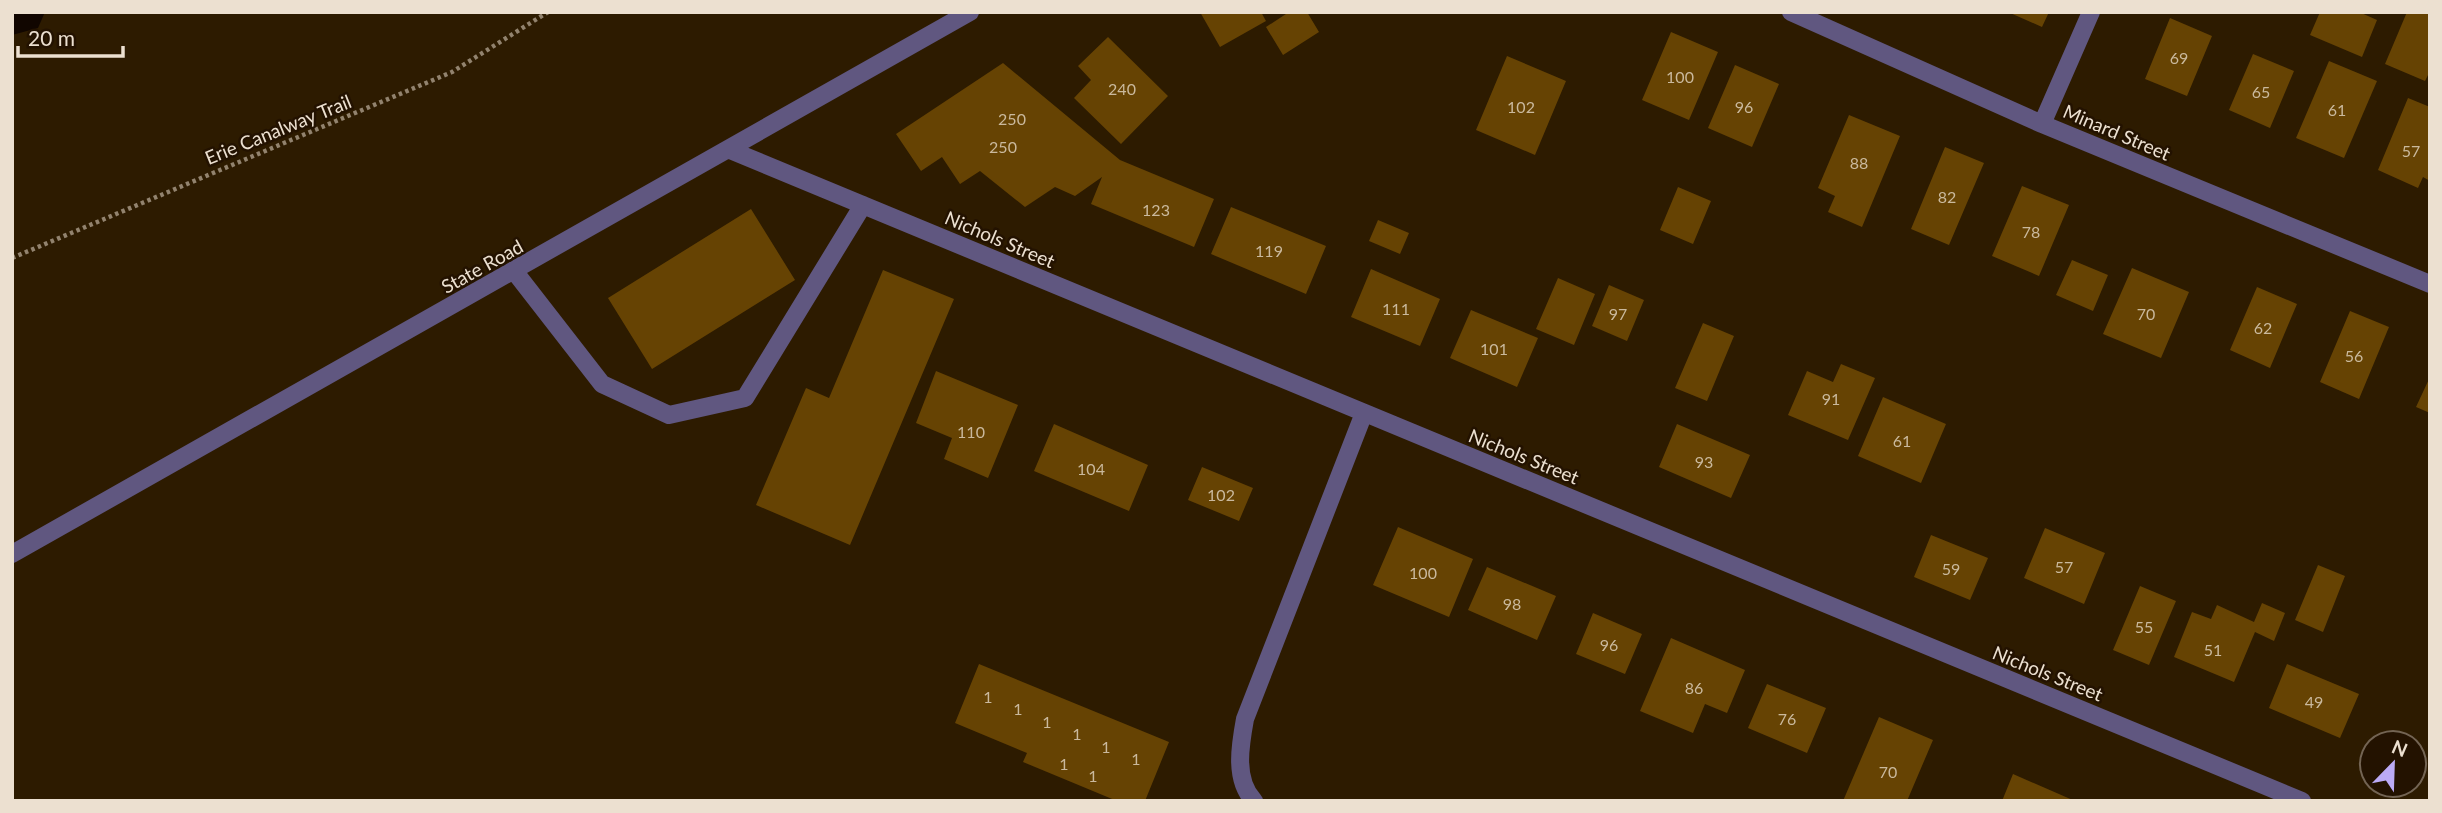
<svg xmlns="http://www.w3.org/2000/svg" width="2442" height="813" viewBox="0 0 2442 813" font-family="Lato,sans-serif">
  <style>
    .water { fill: #110600 }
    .building { fill: #664303 }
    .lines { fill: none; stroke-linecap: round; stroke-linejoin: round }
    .path { stroke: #92836e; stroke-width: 4.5; stroke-dasharray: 3.5 3.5; stroke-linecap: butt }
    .minor { stroke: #605780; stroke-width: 18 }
    .labels { text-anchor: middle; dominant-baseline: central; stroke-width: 5; stroke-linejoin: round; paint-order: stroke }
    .number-label { font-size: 16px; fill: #cab99d }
    .street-label { font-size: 19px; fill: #ece0d0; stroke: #231200 }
  </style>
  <rect width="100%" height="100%" fill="#2d1b00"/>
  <path class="water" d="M 12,12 L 45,12 L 38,28 L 12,35 Z"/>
  <path class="building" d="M 1200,12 L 1261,12 L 1266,21 L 1220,47 Z
    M 1289,12 L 1307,12 L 1319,32 L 1283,55 L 1266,27 Z
    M 2008,12 L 2049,12 L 2042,27 Z
    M 2320,12 L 2359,12 L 2377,20 L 2362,57 L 2310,35 Z
    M 2407,12 L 2430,12 L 2430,71 L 2425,81 L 2385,64 Z
    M 2170,18 L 2212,36 L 2187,96 L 2145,79 Z
    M 1671,32 L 1718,52 L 1689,120 L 1642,100 Z
    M 1108,37 L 1168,96 L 1121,144 L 1074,98 L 1091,80 L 1078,66 Z
    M 2253,54 L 2294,71 L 2270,128 L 2229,110 Z
    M 1507,56 L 1566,81 L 1535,155 L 1476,130 Z
    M 2329,61 L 2377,81 L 2344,158 L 2296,138 Z
    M 1003,63 L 1120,160 L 1214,199 L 1194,247 L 1091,204 L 1102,177 L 1075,196 L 1055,187 L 1025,207 L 980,171 L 960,184 L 942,157 L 921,171 L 896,134 Z
    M 1735,65 L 1779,84 L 1752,147 L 1708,128 Z
    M 2408,98 L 2430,107 L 2430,181 L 2423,177 L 2418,188 L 2378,170 Z
    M 1849,115 L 1900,136 L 1862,227 L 1828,212 L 1835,196 L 1818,188 Z
    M 1945,147 L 1984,163 L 1949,245 L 1911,229 Z
    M 2022,186 L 2069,205 L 2039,276 L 1992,256 Z
    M 1678,187 L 1711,201 L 1693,244 L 1660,230 Z
    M 1231,207 L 1326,246 L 1306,294 L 1211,254 Z
    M 751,209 L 795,280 L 652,369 L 608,298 Z
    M 1378,220 L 1409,233 L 1400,254 L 1369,241 Z
    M 2072,260 L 2108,275 L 2093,311 L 2056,295 Z
    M 2132,268 L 2189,292 L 2161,358 L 2103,334 Z
    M 1371,269 L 1440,299 L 1420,346 L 1351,317 Z
    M 883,270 L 954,299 L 850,545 L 756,505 L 806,388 L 829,398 Z
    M 1558,278 L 1595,294 L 1574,345 L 1536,329 Z
    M 1609,285 L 1644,300 L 1627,341 L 1592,326 Z
    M 2257,287 L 2297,304 L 2270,368 L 2230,350 Z
    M 1471,310 L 1538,338 L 1517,387 L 1450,358 Z
    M 2350,311 L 2389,327 L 2359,399 L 2320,382 Z
    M 1703,323 L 1734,336 L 1707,401 L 1675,388 Z
    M 1841,364 L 1875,378 L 1848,440 L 1788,415 L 1807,371 L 1833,382 Z
    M 936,371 L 1018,405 L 988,478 L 944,459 L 952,438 L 916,423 Z
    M 2430,377 L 2430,413 L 2416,407 Z
    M 1883,397 L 1946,424 L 1921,483 L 1858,456 Z
    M 1054,424 L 1148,465 L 1129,511 L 1034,471 Z
    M 1677,424 L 1750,455 L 1731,498 L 1659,467 Z
    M 1202,467 L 1253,488 L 1239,521 L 1188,500 Z
    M 1398,527 L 1473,559 L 1449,617 L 1373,585 Z
    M 2045,528 L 2105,553 L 2084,604 L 2024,578 Z
    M 1931,535 L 1988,558 L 1970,600 L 1914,577 Z
    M 2318,565 L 2345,576 L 2323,632 L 2295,620 Z
    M 1487,567 L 1556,596 L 1537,640 L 1468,610 Z
    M 2140,586 L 2176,601 L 2149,665 L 2113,650 Z
    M 2262,603 L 2285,613 L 2274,641 L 2255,632 L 2234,682 L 2174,657 L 2192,612 L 2211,619 L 2217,605 L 2254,622 Z
    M 1593,613 L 1642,634 L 1625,674 L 1576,654 Z
    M 1671,638 L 1745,670 L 1727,713 L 1705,704 L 1693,733 L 1640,711 Z
    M 979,664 L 1169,742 L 1145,801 L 1117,801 L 1023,762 L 1027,753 L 955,723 Z
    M 2287,664 L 2359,694 L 2340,738 L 2269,708 Z
    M 1767,684 L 1826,708 L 1807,753 L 1748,728 Z
    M 1879,717 L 1933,740 L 1907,801 L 1843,801 Z
    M 2013,774 L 2075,801 L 2002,801 Z"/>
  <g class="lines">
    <path class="path" d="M 12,258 L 452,72 L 548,12"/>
    <path class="minor" d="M 1791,12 L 2042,124 L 2430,284
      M 2042,124 L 2091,12
      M 730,150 L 2302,801
      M 515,272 L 602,384 L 669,415 L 745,398 L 863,205
      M 12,554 L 970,12
      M 1254,801 C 1234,780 1240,746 1245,719 L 1364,413"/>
  </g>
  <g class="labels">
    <g class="number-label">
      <text x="2179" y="57">69</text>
      <text x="1680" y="76">100</text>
      <text x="1122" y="88">240</text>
      <text x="2261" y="91">65</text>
      <text x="1521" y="106">102</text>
      <text x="1744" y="106">96</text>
      <text x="2337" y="109">61</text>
      <text x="1012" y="118">250</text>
      <text x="1003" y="146">250</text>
      <text x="2411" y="150">57</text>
      <text x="1859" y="162">88</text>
      <text x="1947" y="196">82</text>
      <text x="1156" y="209">123</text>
      <text x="2031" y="231">78</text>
      <text x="1269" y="250">119</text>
      <text x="1396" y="308">111</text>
      <text x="1618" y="313">97</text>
      <text x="2146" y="313">70</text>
      <text x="2263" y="327">62</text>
      <text x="1494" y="348">101</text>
      <text x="2354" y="355">56</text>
      <text x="1831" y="398">91</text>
      <text x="971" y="431">110</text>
      <text x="1902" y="440">61</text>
      <text x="1704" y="461">93</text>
      <text x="1091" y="468">104</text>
      <text x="1221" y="494">102</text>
      <text x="2064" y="566">57</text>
      <text x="1951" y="568">59</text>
      <text x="1423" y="572">100</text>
      <text x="1512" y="603">98</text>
      <text x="2144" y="626">55</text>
      <text x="1609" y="644">96</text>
      <text x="2213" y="649">51</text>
      <text x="1694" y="687">86</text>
      <text x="988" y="696">1</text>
      <text x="2314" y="701">49</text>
      <text x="1018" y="708">1</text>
      <text x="1787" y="718">76</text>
      <text x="1047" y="721">1</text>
      <text x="1077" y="733">1</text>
      <text x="1106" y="746">1</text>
      <text x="1136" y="758">1</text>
      <text x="1064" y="763">1</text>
      <text x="1888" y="771">70</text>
      <text x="1093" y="775">1</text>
    </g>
    <g class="street-label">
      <text transform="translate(278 129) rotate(-22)">Erie Canalway Trail</text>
      <text transform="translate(2117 132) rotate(23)">Minard Street</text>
      <text transform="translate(1000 239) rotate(23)">Nichols Street</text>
      <text transform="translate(482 266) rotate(-29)">State Road</text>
      <text transform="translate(1524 456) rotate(22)">Nichols Street</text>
      <text transform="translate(2048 673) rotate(22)">Nichols Street</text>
    </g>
  </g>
  <rect width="2442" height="813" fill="none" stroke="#ece0d0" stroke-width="28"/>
  <g transform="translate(2393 764) rotate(23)"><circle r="33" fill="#231200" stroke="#736453" stroke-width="2"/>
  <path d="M0-5L12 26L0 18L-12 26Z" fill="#bbaaf6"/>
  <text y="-10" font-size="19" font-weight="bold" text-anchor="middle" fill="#ece0d0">N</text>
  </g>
  <path d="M18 46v10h105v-10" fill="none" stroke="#ece0d0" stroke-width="3.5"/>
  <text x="28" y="46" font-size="21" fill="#ece0d0" stroke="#231200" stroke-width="5" paint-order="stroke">20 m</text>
</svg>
